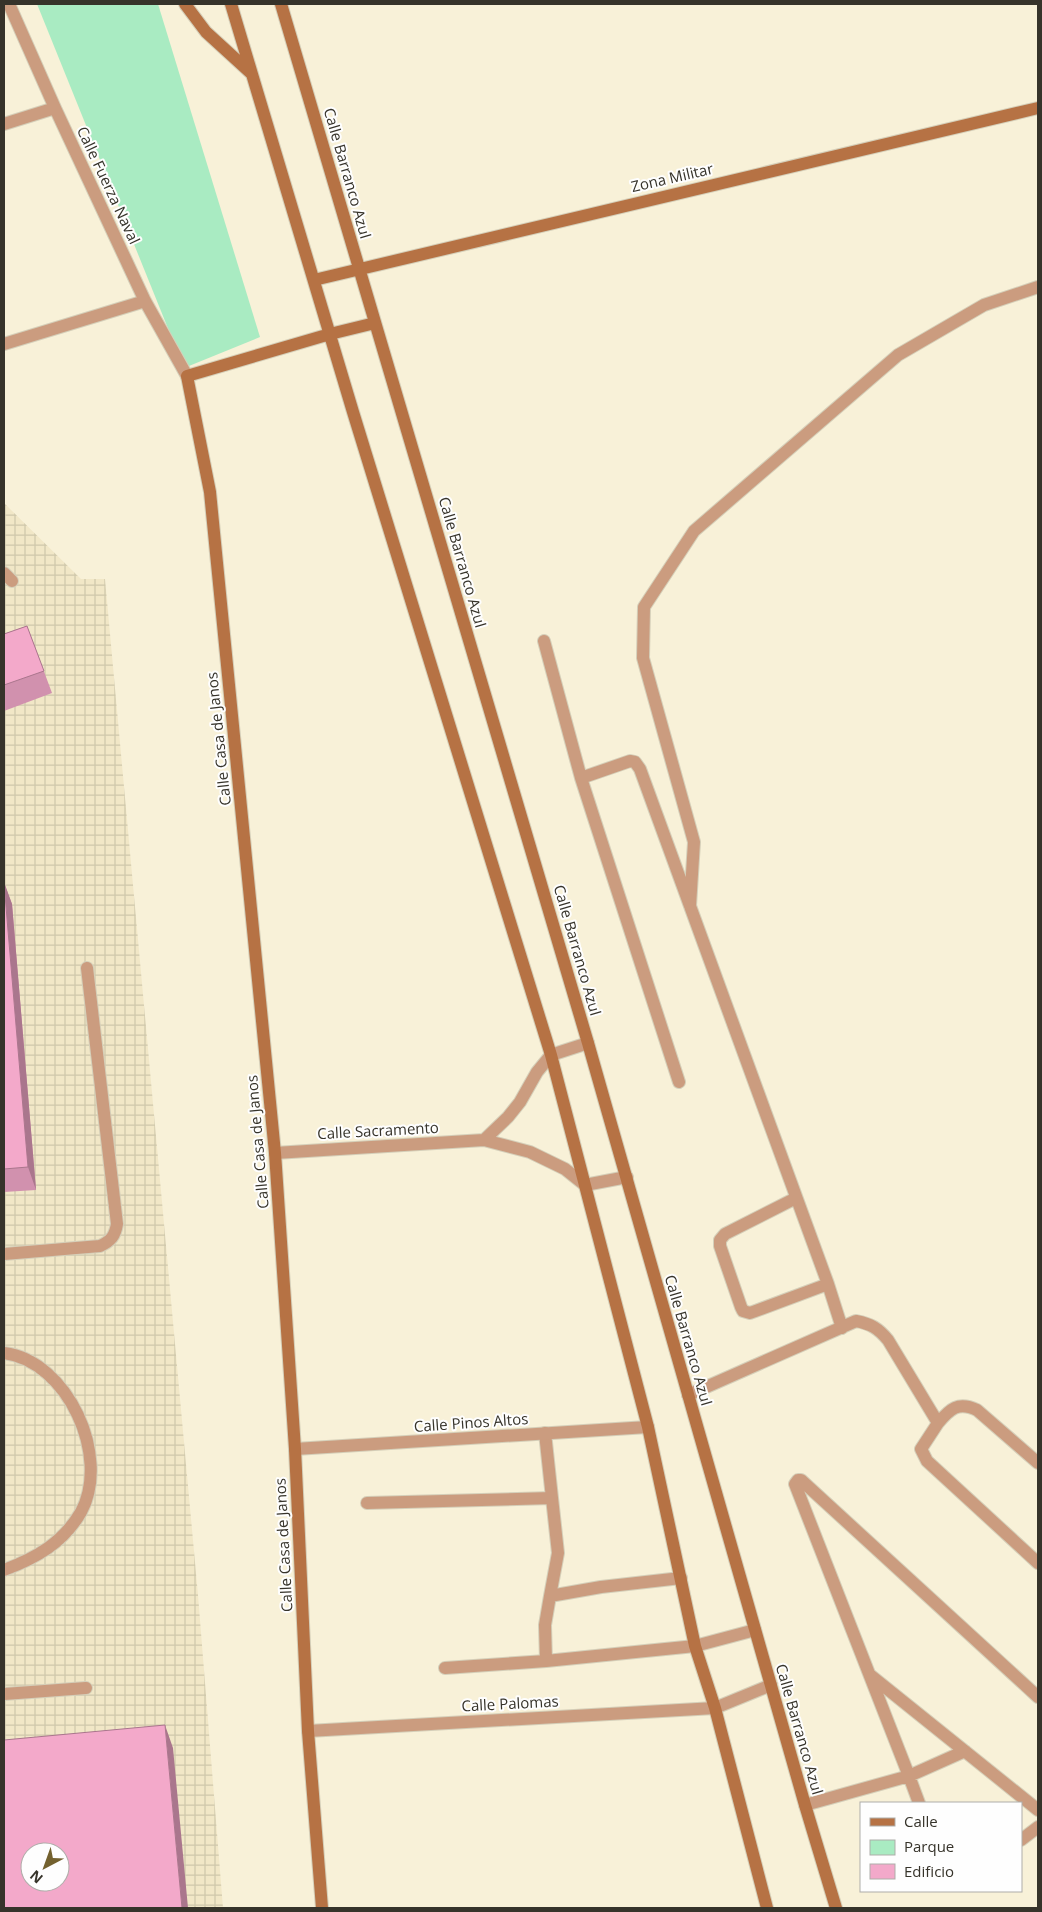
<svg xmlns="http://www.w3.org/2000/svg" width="1042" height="1912" viewBox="0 0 1042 1912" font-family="'Open Sans',sans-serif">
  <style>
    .industrial { fill: url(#industrial-grid); fill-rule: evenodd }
    .green { fill: #a9ebc2 }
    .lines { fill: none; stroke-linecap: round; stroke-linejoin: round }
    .lane-casing { stroke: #d5cfb9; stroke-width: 14 }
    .street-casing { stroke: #d5cfb9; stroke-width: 14 }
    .secondary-casing { stroke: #d5cfb9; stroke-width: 14 }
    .lane { stroke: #cb9c7f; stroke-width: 12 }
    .street { stroke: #cb9c7f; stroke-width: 12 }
    .secondary { stroke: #b67244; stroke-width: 12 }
    .wall { fill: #d191ae }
    .shaded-wall { fill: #aa768d }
    .building { fill: #f3a9ca; stroke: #aa768d; fill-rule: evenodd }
    .labels { text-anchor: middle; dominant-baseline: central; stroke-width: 4; stroke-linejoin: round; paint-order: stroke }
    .street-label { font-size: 15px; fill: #36332a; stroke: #fefefe }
  </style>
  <defs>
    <pattern id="industrial-grid" width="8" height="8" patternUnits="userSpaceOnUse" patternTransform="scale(1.25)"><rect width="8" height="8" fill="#f1e7c7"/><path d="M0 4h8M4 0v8" fill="none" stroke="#cfc7ab"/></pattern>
  </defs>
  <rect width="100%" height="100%" fill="#f8f1d8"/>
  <path class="industrial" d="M 4,503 L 81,579 L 105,579 L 198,1595 L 223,1908 L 4,1908 ZM 30,1852 L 60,1852 L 60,1882 L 30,1882 Z"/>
  <path class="green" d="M 37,4 L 158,4 L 260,337 L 184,368 Z"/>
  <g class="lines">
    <g class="lane-casing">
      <path id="lane" d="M 4,573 L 12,581
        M 544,641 L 581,778 L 630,761 L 635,762 L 640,769 L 828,1284 L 842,1328
        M 581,778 L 679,1082
        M 690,906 L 694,842 L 643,658 L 644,607 L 694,531 L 898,355 L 984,305 L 1038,287
        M 796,1198 L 725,1234 L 720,1240 L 720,1246 L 741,1307 L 743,1311 L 750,1313 L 828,1284
        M 4,1254 L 100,1246 C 111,1241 115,1236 117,1224 L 87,968
        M 688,1395 L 856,1321 C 871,1324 878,1328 888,1340 L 938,1423 C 950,1409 958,1401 977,1410 L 1038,1463
        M 938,1423 L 921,1449 L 927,1461 L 1038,1563
        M 545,1433 L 552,1498
        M 367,1503 L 552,1498 L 558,1553 L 550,1596 L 601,1587 L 681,1578
        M 546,1661 L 545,1625 L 550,1596
        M 445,1668 L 546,1661 L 695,1646 L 755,1630
        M 870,1675 L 1038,1810
        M 4,1694 L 86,1688
        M 965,1751 L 909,1776 L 795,1484 L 798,1480 L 801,1480 L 1038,1697
        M 805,1805 L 909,1776 L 919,1803
        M 1021,1840 L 1038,1827"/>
    </g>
    <g class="street-casing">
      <path id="street" d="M 9,4 L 55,108 L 145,301 L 187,376
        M 4,124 L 55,108
        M 4,344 L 145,301
        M 484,1140 L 508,1117 L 520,1102 L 537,1072 L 551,1055 L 588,1043
        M 275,1153 L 484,1140 L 530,1152 L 565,1169 L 585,1185 L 627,1177
        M 4,1353 C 68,1361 111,1457 81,1512 C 63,1543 36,1558 4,1570
        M 295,1449 L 648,1427
        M 308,1731 L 715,1708 L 771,1685"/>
    </g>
    <g class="secondary-casing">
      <path id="secondary" d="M 185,4 L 206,32 L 252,74
        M 231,4 L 353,412 L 551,1055 L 648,1427 L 695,1646 L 715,1708 L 767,1908
        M 281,4 L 588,1043 L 805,1805 L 836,1908
        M 314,280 L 1038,108
        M 322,1908 L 308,1731 L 295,1449 L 275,1153 L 210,492 L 187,376 L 330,334 L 375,323"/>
    </g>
    <use href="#lane" class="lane"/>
    <use href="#street" class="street"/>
    <use href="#secondary" class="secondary"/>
  </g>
  <path class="wall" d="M 27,626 L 52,693 L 4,711 L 4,634 Z
    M 4,883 L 12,904 L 36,1190 L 4,1192 Z"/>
  <path class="shaded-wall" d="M 4,882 L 12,904 L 36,1190 L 28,1167 Z
    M 165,1725 L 173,1748 L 188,1908 L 182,1908 Z"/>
  <path class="building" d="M 27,626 L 44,671 L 4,685 L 4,634 Z
    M 4,883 L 28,1167 L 4,1169 Z
    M 165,1725 L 182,1908 L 4,1908 L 4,1740 ZM 30,1852 L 60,1852 L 60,1882 L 30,1882 Z"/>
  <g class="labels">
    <g class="street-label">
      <text transform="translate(348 173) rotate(74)">Calle Barranco Azul</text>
      <text transform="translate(672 177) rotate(-13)">Zona Militar</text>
      <text transform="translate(109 185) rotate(65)">Calle Fuerza Naval</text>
      <text transform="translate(463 562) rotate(74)">Calle Barranco Azul</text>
      <text transform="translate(218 739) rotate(-96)">Calle Casa de Janos</text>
      <text transform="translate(578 950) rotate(74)">Calle Barranco Azul</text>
      <text transform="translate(378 1130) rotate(-3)">Calle Sacramento</text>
      <text transform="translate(257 1142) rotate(-95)">Calle Casa de Janos</text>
      <text transform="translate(689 1340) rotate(74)">Calle Barranco Azul</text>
      <text transform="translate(471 1422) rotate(-4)">Calle Pinos Altos</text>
      <text transform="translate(283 1545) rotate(-93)">Calle Casa de Janos</text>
      <text transform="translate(510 1703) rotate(-3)">Calle Palomas</text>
      <text transform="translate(800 1729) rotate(74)">Calle Barranco Azul</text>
    </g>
  </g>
  <rect width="1042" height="1912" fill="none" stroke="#36332a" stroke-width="10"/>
  <rect x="860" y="1802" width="162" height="90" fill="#fefefe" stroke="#aeada9"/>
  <rect x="870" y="1818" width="25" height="8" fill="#b67244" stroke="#aeada9"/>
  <text x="904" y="1827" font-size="15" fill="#36332a">Calle</text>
  <rect x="870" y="1840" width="25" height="15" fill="#a9ebc2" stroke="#aeada9"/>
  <text x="904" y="1852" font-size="15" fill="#36332a">Parque</text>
  <rect x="870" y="1864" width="25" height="15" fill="#f3a9ca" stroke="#aeada9"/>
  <text x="904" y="1877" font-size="15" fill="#36332a">Edificio</text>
  <g transform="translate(45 1867) rotate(221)"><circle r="24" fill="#fefefe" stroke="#aeada9"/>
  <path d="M0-4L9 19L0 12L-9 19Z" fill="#73612f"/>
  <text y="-8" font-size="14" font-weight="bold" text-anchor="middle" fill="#36332a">N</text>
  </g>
</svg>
